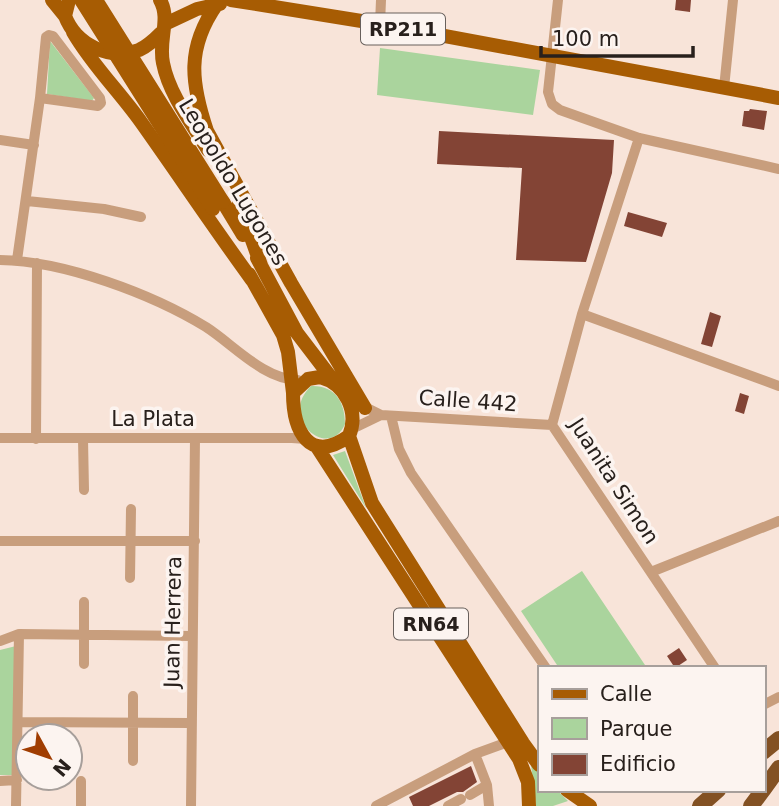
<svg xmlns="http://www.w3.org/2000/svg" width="779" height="806" viewBox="0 0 779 806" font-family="'DejaVu Sans',sans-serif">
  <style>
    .green { fill: #aad49d }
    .building { fill: #834435 }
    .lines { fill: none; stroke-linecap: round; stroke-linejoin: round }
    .minor { stroke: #c89e7d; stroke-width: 10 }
    .major { stroke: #a75c03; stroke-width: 14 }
    .highway { stroke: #835123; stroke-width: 16 }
    .major-bridge { stroke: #a75c03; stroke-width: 14 }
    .labels { text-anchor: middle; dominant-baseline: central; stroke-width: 7; stroke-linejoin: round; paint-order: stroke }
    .shield { fill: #fcf4f0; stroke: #68605c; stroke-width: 2 }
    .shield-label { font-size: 19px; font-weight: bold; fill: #28201c }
    .street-label { font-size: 21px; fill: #28201c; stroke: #fcf4f0 }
  </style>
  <rect width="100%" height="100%" fill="#f8e4d9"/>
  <path class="green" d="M 50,41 L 94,98 L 92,101 L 47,94 Z
    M 380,48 L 540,70 L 533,115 L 377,95 Z
    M 311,386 C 335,385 345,402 345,424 C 330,461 277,419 311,386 Z
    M 345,451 L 366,508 L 333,455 Z
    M 582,571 L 647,668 L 559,668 L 521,611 Z
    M 16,646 L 14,775 L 0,775 L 0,650 Z
    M 531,765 L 539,773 L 539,790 L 557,790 L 568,801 L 553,806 L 536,806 Z"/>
  <path class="building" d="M 676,0 L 691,0 L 690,12 L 675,10 Z
    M 750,109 L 767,111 L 764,130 L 742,126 L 744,111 L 749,111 Z
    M 439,131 L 614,140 L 612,173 L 586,262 L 516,260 L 522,168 L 437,164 Z
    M 628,212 L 667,223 L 662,237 L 624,226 Z
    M 710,312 L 721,316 L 712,347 L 701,344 Z
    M 740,393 L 749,396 L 744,414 L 735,411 Z
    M 679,648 L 687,660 L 675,668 L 667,656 Z
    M 471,766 L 477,782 L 463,792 L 457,792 L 429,806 L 413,806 L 409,797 Z"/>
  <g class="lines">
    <path class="minor" d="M 558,0 L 548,92 L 552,104 L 560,110 L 639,138 L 779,169
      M 380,24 L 381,0
      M 49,35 L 53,36 L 100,98 L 101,103 L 98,106 L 40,98 L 46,37 Z
      M 724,88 L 733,0
      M 639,138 L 582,314 L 552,425 L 715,668
      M 0,140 L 34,145
      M 27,201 L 104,209 L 141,217
      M 0,260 C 64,261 152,294 206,327 C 234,345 263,379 298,380
      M 17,260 L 40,98
      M 582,314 L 779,386
      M 381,415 L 552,425
      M 391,416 L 399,449 L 411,473 L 546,668
      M 352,429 L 381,415 L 359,404
      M 0,438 L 292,438 L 306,439
      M 36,439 L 37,263
      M 83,439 L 84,490
      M 0,541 L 195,541
      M 651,572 L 779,521
      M 130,578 L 131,509
      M 0,641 L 19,634
      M 84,664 L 84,602
      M 763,705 L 779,697
      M 18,722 L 190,723
      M 133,761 L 133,696
      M 0,781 L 17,780
      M 487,785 L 489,806
      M 470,795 L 487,785 L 475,754 L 508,742
      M 16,806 L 19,634 L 192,636
      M 81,806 L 81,781
      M 191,806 L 195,438
      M 376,806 L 475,754
      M 448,806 L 461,799"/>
    <path class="major" d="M 52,0 L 65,16
      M 69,0 L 65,16 C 76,45 110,61 139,50 C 148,46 154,40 161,33
      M 160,0 C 171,19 158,40 163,63 C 169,94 192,124 208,150
      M 231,0 L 380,24 L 779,98
      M 217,4 C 186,48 191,83 207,131 L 291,283 L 365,408
      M 165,24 L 197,9 L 220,4
      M 73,32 C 92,65 119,91 141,122 C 178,174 214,228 252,280
      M 223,202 L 243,235
      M 239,204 L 261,265
      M 257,258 L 297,333 L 336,384
      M 249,274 L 283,335 L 288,352 L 293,393
      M 320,377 C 346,384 359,412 349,436 C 309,465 293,430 293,393 L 308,379 Z
      M 349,436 L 372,503 L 523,743 L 539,765
      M 317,447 L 519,759 L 528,782 L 529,806
      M 567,790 L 590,806"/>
    <path class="highway" d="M 763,752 L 779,739
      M 763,790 L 779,768
      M 700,806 L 718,790
      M 751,806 L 763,790"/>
    <path class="major-bridge" d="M 81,0 L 213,209
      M 96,0 L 223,202"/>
  </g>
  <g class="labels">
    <g class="shield">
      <rect x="361" y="13.5" width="84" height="31" rx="5"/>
      <rect x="394" y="608.5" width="74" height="31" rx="5"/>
    </g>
    <g class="shield-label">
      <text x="403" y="29">RP211</text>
      <text x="431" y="624">RN64</text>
    </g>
    <g class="street-label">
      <text transform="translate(233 182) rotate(59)">Leopoldo Lugones</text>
      <text transform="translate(468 401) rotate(4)">Calle 442</text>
      <text x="153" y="419">La Plata</text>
      <text transform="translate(614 481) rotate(57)">Juanita Simon</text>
      <text transform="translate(173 622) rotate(-89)">Juan Herrera</text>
    </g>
  </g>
  <rect x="538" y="666" width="228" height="126" fill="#fcf4f0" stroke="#a79f9b" stroke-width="2"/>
  <rect x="552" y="689" width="35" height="10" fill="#a75c03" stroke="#a79f9b" stroke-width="2"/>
  <text x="600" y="701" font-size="21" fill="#28201c">Calle</text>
  <rect x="552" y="718" width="35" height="21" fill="#aad49d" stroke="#a79f9b" stroke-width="2"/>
  <text x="600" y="736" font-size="21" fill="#28201c">Parque</text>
  <rect x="552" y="754" width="35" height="21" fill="#834435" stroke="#a79f9b" stroke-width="2"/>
  <text x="600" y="771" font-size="21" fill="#28201c">Edificio</text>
  <g transform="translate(49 757) rotate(130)"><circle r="33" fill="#fcf4f0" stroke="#a79f9b" stroke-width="2"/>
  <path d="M0-5L12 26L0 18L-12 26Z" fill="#a03d01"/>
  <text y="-10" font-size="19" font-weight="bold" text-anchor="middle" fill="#28201c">N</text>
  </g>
  <path d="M541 46v10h152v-10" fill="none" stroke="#28201c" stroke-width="3.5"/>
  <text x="552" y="46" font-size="21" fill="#28201c" stroke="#fcf4f0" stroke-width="5" paint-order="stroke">100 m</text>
</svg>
